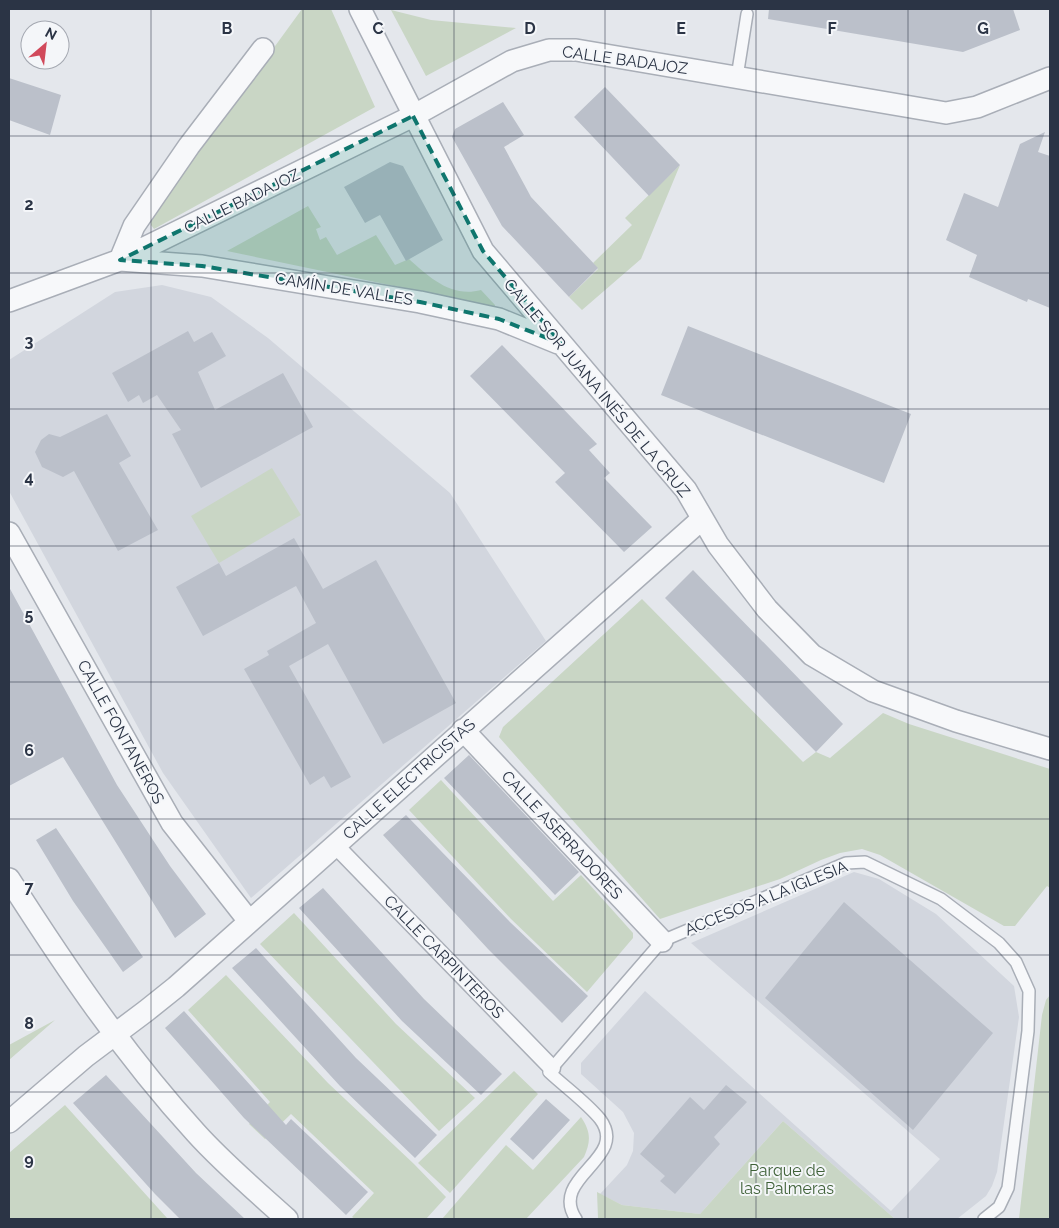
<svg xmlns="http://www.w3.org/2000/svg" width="1059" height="1228" viewBox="0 0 1059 1228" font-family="Raleway,sans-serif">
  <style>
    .built { fill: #d2d6de }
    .green { fill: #c9d6c5 }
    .building { fill: #bbc0ca }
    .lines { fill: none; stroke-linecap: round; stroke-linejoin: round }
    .service-casing { stroke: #a9aeb7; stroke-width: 14 }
    .pedestrian-casing { stroke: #a9aeb7; stroke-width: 19 }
    .minor-casing { stroke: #a9aeb7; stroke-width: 24 }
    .service { stroke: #f7f8fa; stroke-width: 11 }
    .pedestrian { stroke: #f7f8fa; stroke-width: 16 }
    .minor { stroke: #f7f8fa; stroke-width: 21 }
    .marked { fill: #0f766e; fill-opacity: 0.2; stroke: #0f766e; stroke-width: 4; stroke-dasharray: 10 6; stroke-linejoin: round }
    .grid { fill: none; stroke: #2b3445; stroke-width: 1; stroke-opacity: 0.55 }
    .labels { text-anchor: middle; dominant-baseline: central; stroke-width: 4; stroke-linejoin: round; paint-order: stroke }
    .street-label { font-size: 16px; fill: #2b3445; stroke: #f4f6f9 }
    .park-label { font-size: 16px; fill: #3f6138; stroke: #f4f6f9 }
    .grid-label { font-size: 16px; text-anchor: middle; font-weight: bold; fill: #2b3445; stroke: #f4f6f9; stroke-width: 4; stroke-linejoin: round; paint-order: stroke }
  </style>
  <rect width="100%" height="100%" fill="#e4e7ec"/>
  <path class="built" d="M 162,285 L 211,297 L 268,338 L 450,493 L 546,641 L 251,898 L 163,773 L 9,491 L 9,360 L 115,292 Z
    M 854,872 L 879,879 L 936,914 L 1014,986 L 1019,1017 L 997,1172 L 992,1186 L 986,1196 L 957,1219 L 895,1219 L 783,1121 L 700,1214 L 622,1205 L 600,1194 L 627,1165 L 633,1151 L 634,1133 L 623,1112 L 581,1074 L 581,1063 L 645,991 L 891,1211 L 940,1159 L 691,943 Z"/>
  <path class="green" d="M 302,9 L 331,9 L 375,107 L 154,229 L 151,225 L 152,215 Z
    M 391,10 L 431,20 L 516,28 L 426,76 Z
    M 680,165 L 641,259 L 582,310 L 569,297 L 598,269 L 593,263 L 632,225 L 625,218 Z
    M 308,206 L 321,227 L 316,229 L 320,240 L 326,237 L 337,255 L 376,235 L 395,265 L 409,259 C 429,277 451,298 481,290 L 495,305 L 495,307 L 227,251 Z
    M 272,468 L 301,515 L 219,563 L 191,516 Z
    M 642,599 L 803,762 L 816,752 L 830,758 L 883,713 L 909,724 L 1050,769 L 1050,888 L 1047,886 L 1015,926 L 1004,926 L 880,855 L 862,849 L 840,853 L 821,860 L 780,879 L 660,919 L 499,737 L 503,727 Z
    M 441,780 L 553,901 L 581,875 L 633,933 L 633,938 L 587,992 L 511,919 L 409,810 Z
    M 294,913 L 396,1024 L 475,1098 L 439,1131 L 260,944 Z
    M 226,975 L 328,1083 L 414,1164 L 446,1197 L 426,1219 L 355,1219 L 352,1217 L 374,1193 L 291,1114 L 265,1139 L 249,1124 L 270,1102 L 188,1010 Z
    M 1050,995 L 1050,1219 L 1019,1219 L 1042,1015 L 1046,1000 Z
    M 55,1020 L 9,1060 L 9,1045 Z
    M 514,1071 L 538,1094 L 450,1193 L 418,1163 Z
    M 65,1105 L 167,1218 L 168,1219 L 9,1219 L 9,1153 Z
    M 581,1117 C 591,1132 591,1141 584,1157 L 526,1219 L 442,1219 L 506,1145 L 533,1170 Z
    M 783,1121 L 895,1219 L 598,1218 L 597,1192 L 622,1205 L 700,1214 Z"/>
  <path class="building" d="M 769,9 L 1013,9 L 1020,30 L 963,52 L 768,19 Z
    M 9,78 L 61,95 L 50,135 L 9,120 Z
    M 605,87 L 680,165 L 649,196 L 574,117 Z
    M 503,102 L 524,135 L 504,147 L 531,197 L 598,268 L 569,297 L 502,226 L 452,137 L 455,129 Z
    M 1045,132 L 1038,152 L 1050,156 L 1050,308 L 1028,299 L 1027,302 L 969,277 L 977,255 L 946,240 L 964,193 L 998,207 L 1020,144 Z
    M 390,162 L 403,166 L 443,240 L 406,261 L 380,215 L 365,223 L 344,187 Z
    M 688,326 L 911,414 L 884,483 L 661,395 Z
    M 188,331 L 194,342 L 212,332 L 226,356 L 198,372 L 215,410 L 283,373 L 313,427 L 201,488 L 172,434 L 181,430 L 157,395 L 143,403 L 139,395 L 128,402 L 112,373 Z
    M 502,345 L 597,444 L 589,450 L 610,473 L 604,478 L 652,527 L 624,552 L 555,482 L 565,473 L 470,376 Z
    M 107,414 L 131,456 L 119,463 L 158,530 L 118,551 L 74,471 L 63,477 L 42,467 L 35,452 L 41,440 L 49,434 L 60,437 Z
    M 294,538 L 323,589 L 376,560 L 456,703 L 383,744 L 328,644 L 289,666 L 351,777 L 331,788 L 324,776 L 310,785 L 244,669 L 269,655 L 267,651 L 316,623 L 296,586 L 203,636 L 176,587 L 219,563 L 226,576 Z
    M 693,570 L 843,724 L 816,752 L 665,598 Z
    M 9,587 L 117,785 L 170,866 L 206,914 L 175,938 L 63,757 L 9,786 Z
    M 469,755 L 579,872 L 555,895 L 444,778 Z
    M 406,815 L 511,923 L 588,996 L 562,1023 L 488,949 L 383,835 Z
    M 56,828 L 143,957 L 123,972 L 73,901 L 36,840 Z
    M 323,888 L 424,999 L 502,1074 L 481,1095 L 402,1021 L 299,908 Z
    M 844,902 L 993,1033 L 913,1130 L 765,998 Z
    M 256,948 L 356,1058 L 437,1135 L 415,1158 L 340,1086 L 232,968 Z
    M 184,1011 L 286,1125 L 291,1119 L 368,1192 L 346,1215 L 244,1118 L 165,1028 Z
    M 106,1075 L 196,1173 L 245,1219 L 180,1219 L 155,1194 L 73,1103 Z
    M 726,1085 L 747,1102 L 714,1137 L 720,1144 L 675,1194 L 660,1181 L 665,1176 L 640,1154 L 690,1097 L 704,1110 Z
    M 546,1099 L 570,1120 L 533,1160 L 510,1139 Z"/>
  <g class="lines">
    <g class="service-casing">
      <path id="service" d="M 737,77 L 747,14
        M 576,1219 C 548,1177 630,1159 600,1119 C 586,1102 565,1087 549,1072 L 552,1068 L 662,941 L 846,863 L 865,862 L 941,899 L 999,943 L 1016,962 L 1029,991 L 1028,1031 L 1008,1188 L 999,1207 L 984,1219"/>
    </g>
    <g class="pedestrian-casing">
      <path id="pedestrian" d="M 336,846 L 552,1068"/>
    </g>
    <g class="minor-casing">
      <path id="minor" d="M 360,9 L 483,251 L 686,490 L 718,545 L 767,609 L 812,655 L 873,691 L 956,721 L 1050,749
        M 120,260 L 202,266 L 420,302 L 499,319 L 558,343
        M 120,260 L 134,226 L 189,146 L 263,49
        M 9,301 L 120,260 L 413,116 L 512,61 L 549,50 L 576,50 L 946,113 L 977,107 L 1050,78
        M 9,533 L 172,823 L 249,921
        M 463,730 L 662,941
        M 9,879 C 66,968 124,1054 196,1133 C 223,1163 256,1191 287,1219
        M 9,1122 L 86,1056 L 146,1011 L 176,987 L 702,519"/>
    </g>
    <use href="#service" class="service"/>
    <use href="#pedestrian" class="pedestrian"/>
    <use href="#minor" class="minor"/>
  </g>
  <path class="marked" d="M 413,116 L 483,251 L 562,344 L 499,319 L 420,302 L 202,266 L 120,260 Z"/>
  <path class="grid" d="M 151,9 L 151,1219M 303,9 L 303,1219M 454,9 L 454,1219M 605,9 L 605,1219M 756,9 L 756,1219M 908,9 L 908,1219M 9,136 L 1050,136M 9,273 L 1050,273M 9,409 L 1050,409M 9,546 L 1050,546M 9,682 L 1050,682M 9,819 L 1050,819M 9,955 L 1050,955M 9,1092 L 1050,1092"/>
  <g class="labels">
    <g class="street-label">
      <text transform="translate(625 60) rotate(8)">CALLE BADAJOZ</text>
      <text transform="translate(242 201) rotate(-26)">CALLE BADAJOZ</text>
      <text transform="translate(344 289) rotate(9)">CAMÍN DE VALLES</text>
      <text transform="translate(597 388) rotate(50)">CALLE SOR JUANA INÉS DE LA CRUZ</text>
      <text transform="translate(121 732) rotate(61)">CALLE FONTANEROS</text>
      <text transform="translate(409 779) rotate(-42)">CALLE ELECTRICISTAS</text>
      <text transform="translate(562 835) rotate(47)">CALLE ASERRADORES</text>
      <text transform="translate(766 898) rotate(-22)">ACCESOS A LA IGLESIA</text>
      <text transform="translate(444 957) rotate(46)">CALLE CARPINTEROS</text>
    </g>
    <g class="park-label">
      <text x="787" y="1170">Parque de<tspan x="787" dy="18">las Palmeras</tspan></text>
    </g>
  </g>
  <g class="grid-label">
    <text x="227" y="34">B</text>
    <text x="378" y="34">C</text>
    <text x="530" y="34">D</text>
    <text x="681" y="34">E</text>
    <text x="832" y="34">F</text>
    <text x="983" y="34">G</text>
    <text x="29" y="210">2</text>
    <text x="29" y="347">3</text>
    <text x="29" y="483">4</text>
    <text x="29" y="620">5</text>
    <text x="29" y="756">6</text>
    <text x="29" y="893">7</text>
    <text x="29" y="1029">8</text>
    <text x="29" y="1165">9</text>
  </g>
  <rect width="1059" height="1228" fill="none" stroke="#2b3445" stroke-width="20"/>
  <g transform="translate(45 45) rotate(28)"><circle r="24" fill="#f4f6f9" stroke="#a4a8b1"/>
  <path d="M0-4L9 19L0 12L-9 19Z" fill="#d1495b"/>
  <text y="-8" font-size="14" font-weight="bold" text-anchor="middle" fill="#2b3445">N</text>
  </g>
</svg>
